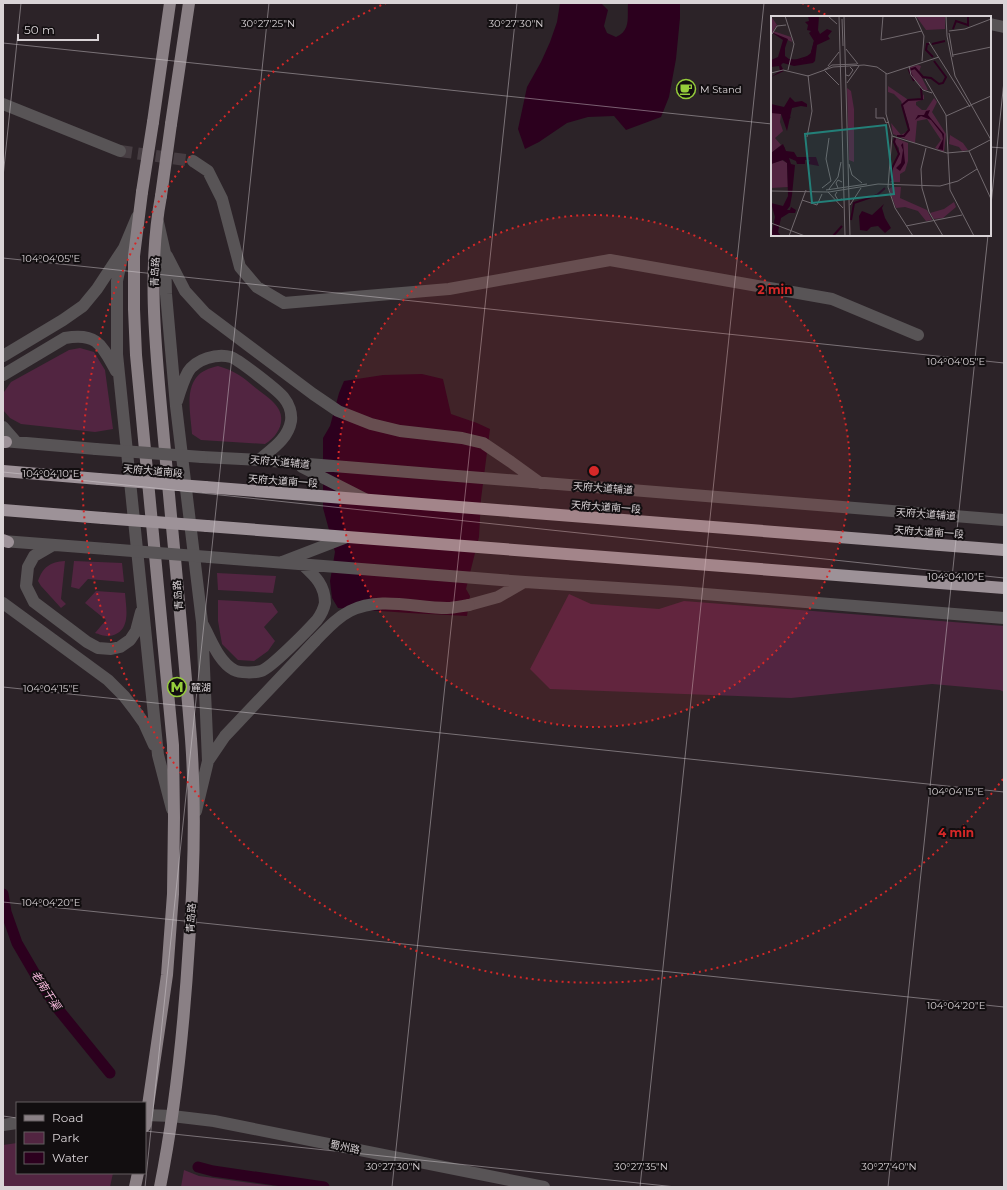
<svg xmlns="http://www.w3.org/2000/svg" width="1007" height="1190" viewBox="0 0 1007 1190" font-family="Montserrat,'Noto Sans SC',sans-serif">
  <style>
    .green { fill: #522541 }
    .water { fill: #2c001e }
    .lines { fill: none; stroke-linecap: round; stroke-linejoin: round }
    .canal { stroke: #2c001e; stroke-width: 11 }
    .minor-tunnel { stroke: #463d42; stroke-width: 12; stroke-dasharray: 12 6; stroke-linecap: butt }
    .minor { stroke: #585456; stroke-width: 12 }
    .major { stroke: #8a8085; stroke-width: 12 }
    .highway { stroke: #9d9298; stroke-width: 12 }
    .minor-bridge { stroke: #585456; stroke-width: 12 }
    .major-bridge { stroke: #8a8085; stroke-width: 12 }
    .highway-bridge { stroke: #9d9298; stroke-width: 12 }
    .ticks { fill: none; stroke: #d9d3d6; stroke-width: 1; stroke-opacity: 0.45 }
    .ring { fill: none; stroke: #d62828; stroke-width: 2; stroke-dasharray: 2 4 }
    .labels { text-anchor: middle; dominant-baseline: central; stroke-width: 4; stroke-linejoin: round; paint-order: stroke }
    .poi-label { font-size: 10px; fill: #d9d3d6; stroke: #120e10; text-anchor: start }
    .street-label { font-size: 10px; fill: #d9d3d6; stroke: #120e10 }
    .water-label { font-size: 11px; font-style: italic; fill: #fbbce0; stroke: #120e10 }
    .inset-river { fill: none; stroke: #2c001e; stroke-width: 2 }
    .inset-road { fill: none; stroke: #71696e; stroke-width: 1 }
    .view { fill: #237f78; fill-opacity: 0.15; stroke: #237f78; stroke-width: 2 }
    .inset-edge { fill: none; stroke: #d9d3d6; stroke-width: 2 }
    .ticks-label { font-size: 10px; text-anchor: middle; fill: #d9d3d6; stroke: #120e10; stroke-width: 4; stroke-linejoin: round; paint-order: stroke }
    .centre { fill: #d62828; stroke: #120e10; stroke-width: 2 }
    .ring-label { font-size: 12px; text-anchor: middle; font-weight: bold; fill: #d62828; stroke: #120e10; stroke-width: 4; stroke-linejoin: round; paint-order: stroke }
  </style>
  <rect width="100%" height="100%" fill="#2c2328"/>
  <path class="green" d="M 80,348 L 94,352 L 105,370 L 113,429 L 95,432 L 21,424 L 10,418 L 3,410 L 4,392 L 11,382 L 69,350 Z
    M 218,366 C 236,371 244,378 257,389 C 263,394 270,398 274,403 C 288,417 280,435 265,444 L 201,440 L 192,434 C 191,414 182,381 206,370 C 209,368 214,367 218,366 Z
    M 65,561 L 61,599 L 66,604 L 61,608 L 41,586 L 38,581 C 43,567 50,562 65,561 Z
    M 74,561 L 122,563 L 124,582 L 88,579 L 79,589 L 71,587 Z
    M 217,573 L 276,576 L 273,593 L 218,590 Z
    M 96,591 L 125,593 C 126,608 132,632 110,636 C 106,637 99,634 95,633 L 106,620 L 85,603 Z
    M 569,594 L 591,604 L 659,609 L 684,601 L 1004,626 L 1004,692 L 1000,690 L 932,684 L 791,698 L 550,689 L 530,669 Z
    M 218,600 L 272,603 L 278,612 L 264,627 L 275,641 L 268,651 L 254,661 L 238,660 L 222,644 L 218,621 Z
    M 17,1143 L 17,1173 L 113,1173 L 110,1187 L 3,1187 L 3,1145 Z
    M 184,1170 L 199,1176 L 281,1187 L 181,1187 Z"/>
  <path class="water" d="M 560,3 L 601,3 L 608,10 L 604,26 L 607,33 L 616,37 C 631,30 627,18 628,3 L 680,3 L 680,18 L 676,59 L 669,97 L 661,117 L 626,130 L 614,116 L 588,117 L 567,123 L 539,142 L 525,149 L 518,129 L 527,87 L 541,62 L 550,42 L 557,22 Z
    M 422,374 L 443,379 L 451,414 L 477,423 L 490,429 L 481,499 L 479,537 L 466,589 L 470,596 L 467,616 L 409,613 L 338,608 L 332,598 L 330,581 L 335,552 L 323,508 L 323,438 L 330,426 L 339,393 L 344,381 L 383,375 Z"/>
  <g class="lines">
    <path class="canal" d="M 3,894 L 6,912 L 17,943 L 38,979 L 58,1009 L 110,1073
      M 198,1167 L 213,1171 L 324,1187"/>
    <path class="minor-tunnel" d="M 120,151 L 193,161"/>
    <path class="minor" d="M 990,24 L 1004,27
      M 3,104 L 120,151
      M 193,161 L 208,171 L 222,199 L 240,267 L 257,287 L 284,303 L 449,289 L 610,260 L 832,299 L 918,335
      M 158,222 L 165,253 L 166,294 L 176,406 L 202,622 L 208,761 L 196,811
      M 124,248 L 117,281 L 117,354 L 158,755 L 172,809
      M 167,256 L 185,291 L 205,313 L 313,394 L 338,411 L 371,424 L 400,431 L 462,438 L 483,443 L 511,462 L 540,483
      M 3,356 L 63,320 L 83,306 L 97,289 L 124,248 L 137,217
      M 3,375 L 65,338 C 98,332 102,346 116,371
      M 177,401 C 180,391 183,381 188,372 C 196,359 217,353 231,357 C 239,360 279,391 284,398 C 289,404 292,413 291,421 C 288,439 272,449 259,460
      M 3,427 L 16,442
      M 3,441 L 96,449
      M 202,457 L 259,460 L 1004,520
      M 302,467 L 365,499
      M 3,541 L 107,549
      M 53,545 L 34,556 L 28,567 L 26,586 L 34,602 L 87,642 L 98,648 L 111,649 L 120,647 L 130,640 L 136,631 L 141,612
      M 209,557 L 525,582 L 680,592 L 1004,618
      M 282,562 L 347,537
      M 3,603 L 108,680 L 124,696 L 134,709 L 144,723 L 154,745
      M 469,605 L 498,597 L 524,582
      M 203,625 C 211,639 218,661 234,670 C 240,673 254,673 261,671 C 271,668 308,630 317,620 C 320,616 324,608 325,603 C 325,585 315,576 303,565
      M 208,761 L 225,736 L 315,641
      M 145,1115 L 172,1116 L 214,1121 L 544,1187
      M 3,1125 L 17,1123"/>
    <path class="major" d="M 153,122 L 170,3
      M 171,124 L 189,3
      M 142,192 L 134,256 L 134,309 L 136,355 L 173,745 L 174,817 L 173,894 L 167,975 L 145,1126
      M 135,1187 L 138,1173
      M 160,1187 C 176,1107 184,1025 189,944 C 194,876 196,807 191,739 C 183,639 173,540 164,440 C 157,360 146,276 161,196"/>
    <path class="highway" d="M 3,442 L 6,442
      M 3,471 L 99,479
      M 205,487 L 1004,550
      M 3,510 L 103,518
      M 207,526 L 1004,588
      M 3,540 L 8,542"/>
    <path class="minor-bridge" d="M 96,449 L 202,457
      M 107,549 L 209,557
      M 315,641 C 326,630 336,618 350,611 C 380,596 415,608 447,608 C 454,608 462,606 469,605"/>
    <path class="major-bridge" d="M 142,192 L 153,122
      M 161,196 L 171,124"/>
    <path class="highway-bridge" d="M 99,479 L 205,487
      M 103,518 L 207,526"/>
  </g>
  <path class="ticks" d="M 3,43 L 772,124M 990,147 L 1004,148M 3,177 L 21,3M 990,214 L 1004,81M 3,258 L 1004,363M 3,472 L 1004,578M 3,687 L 1004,792M 3,902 L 1004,1007M 3,1116 L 17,1118M 145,1131 L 676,1187M 145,1187 L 269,3M 392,1187 L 517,3M 640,1187 L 764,3M 888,1187 L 988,235"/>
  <circle cx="594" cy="471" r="256" fill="#d62828" fill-opacity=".12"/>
  <g class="ring">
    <circle cx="594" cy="471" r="256"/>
    <path d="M1003 779A512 512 0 1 1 386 3M802 3A512 512 0 0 1 830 17"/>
  </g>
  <defs>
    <g id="cafe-ring" transform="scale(1)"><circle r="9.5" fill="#120e10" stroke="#95cc3b" stroke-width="1.5"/><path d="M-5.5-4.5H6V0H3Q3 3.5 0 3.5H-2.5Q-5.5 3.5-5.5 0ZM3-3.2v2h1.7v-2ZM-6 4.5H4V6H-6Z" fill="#95cc3b"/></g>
    <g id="metro-ring" transform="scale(1)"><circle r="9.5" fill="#120e10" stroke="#95cc3b" stroke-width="1.5"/><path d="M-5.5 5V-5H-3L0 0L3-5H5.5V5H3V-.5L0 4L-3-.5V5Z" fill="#95cc3b"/></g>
  </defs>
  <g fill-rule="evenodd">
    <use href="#cafe-ring" x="686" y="89"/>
    <use href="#metro-ring" x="177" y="687"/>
  </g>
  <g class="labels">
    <g class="poi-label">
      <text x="700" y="89">M Stand</text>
      <text x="191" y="687">麓湖</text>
    </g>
    <g class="street-label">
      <text transform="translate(155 272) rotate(-88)">青岛路</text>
      <text transform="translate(280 462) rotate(5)">天府大道辅道</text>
      <text transform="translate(153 471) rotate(5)">天府大道南段</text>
      <text transform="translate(283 481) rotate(4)">天府大道南一段</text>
      <text transform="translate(603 488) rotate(4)">天府大道辅道</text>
      <text transform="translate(606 507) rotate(4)">天府大道南一段</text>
      <text transform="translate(926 514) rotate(4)">天府大道辅道</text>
      <text transform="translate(929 532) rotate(4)">天府大道南一段</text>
      <text transform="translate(178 595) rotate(-95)">青岛路</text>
      <text transform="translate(191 918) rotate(-86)">青岛路</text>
      <text transform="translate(345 1147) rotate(11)">蜀州路</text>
    </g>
    <g class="water-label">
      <text transform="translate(46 990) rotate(57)">老南干渠</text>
    </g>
  </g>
  <g transform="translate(771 16)">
    <rect width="220" height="220" fill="#2c2328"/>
    <path d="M 0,0 L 6,9 L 2,15 L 20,21 L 21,26 L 0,16 ZM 145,0 L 174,0 L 174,13 L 155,14 ZM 147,49 L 150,50 L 148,56 L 157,74 L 153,74 L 140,59 L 139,51 ZM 117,70 L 136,83 L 150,83 L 153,78 L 153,83 L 145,86 L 145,89 L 151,94 L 155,94 L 163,82 L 166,86 L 161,96 L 175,118 L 173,136 L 164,132 L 170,124 L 156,103 L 146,105 L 144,127 L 122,118 L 120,107 L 130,119 L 137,115 L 138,109 L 130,85 L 123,78 L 117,76 ZM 76,72 L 80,75 L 83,93 L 83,146 L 78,144 ZM 6,96 L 10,98 L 9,106 L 12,115 L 4,122 L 10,129 L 0,137 L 0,97 ZM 179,119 L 192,127 L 197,134 L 191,135 L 188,131 L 178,128 ZM 125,122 L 137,127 L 137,145 L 134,155 L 129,158 L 129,166 L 120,166 L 121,152 L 128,138 L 128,132 L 123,126 ZM 11,144 L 16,147 L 17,171 L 0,172 L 0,148 ZM 121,171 L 130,171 L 129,182 L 156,194 L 161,204 L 155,205 L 147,195 L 134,191 L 125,192 L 118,173 ZM 183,186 L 185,191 L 172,202 L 163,203 L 159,197 L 173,193 Z" fill="#522541"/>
    <path d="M 37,0 L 48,0 L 47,14 L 49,18 L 56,13 L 61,15 L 57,20 L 59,23 L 46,29 L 44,45 L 42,47 L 23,50 L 12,47 L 10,49 L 13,55 L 0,61 L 9,55 L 8,50 L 0,51 L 0,44 L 7,41 L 12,24 L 0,16 L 17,23 L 14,32 L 14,40 L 18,43 L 31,44 L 40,37 L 43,25 L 38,17 L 40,15 L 36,14 L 37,9 L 34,6 L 38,5 ZM 19,81 L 24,86 L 31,85 L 36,88 L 36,91 L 30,90 L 21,92 L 16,115 L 10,98 L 0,97 L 0,88 L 13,91 ZM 159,94 L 157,99 L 173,118 L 172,134 L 167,133 L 172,123 L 171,118 L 160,104 L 150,100 L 144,104 L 147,99 L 153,99 L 155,95 ZM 132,127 L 134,147 L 129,155 L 125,152 L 130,147 L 132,134 L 130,129 ZM 12,128 L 15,135 L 23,136 L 26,141 L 45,141 L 48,150 L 37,148 L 39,144 L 34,144 L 34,148 L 26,148 L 25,145 L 18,142 L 20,148 L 24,149 L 21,179 L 19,190 L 16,194 L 19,194 L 20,191 L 25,194 L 24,197 L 18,197 L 10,202 L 7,216 L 10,220 L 0,220 L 4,201 L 0,187 L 12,190 L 17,180 L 16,147 L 12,144 L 0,148 L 0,137 ZM 113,188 L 111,192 L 114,202 L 120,212 L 114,217 L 107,210 L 100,211 L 96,215 L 89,214 L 88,200 L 91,195 L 101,199 Z" fill="#2c001e"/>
    <path class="inset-river" d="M 182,13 L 185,5 L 197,9 L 197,0M 158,28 L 156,28 L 155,34 L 162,41M 161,28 L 174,25M 20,46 L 40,40 L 46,17M 0,48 L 14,45M 143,65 L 138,54 L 144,52 L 152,61 L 160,62 L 168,68 L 172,67 L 175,61 L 163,45M 0,91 L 12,94 L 19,102M 126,120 L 133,120 L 138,114 L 131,89 L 137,84 L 151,83 L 150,72M 0,141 L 13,131M 120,165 L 121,152 L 128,138 L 123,126 L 124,122M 80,204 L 83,187 L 106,179 L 114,172M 62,220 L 71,210"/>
    <path class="inset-road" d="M 14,0 L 23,28 L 17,54M 63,0 L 58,1 L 66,8M 68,0 L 74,220M 73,0 L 79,220M 112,0 L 110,24 L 151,15M 144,0 L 153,20 L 151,45M 175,0 L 176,20 L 184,60 L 220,124M 71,3 L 72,30M 178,15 L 194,13 L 220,3M 178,17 L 182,41M 1,18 L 6,10 L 15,9M 158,26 L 199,91M 75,33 L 87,48M 182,39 L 220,31M 57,50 L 68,36M 138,50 L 140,59 L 152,74 L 161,77M 53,54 L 61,49 L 86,48M 54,55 L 68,69M 0,57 L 12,54 L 37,60 L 62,51 L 93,49 L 106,51 L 116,58 L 168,41M 115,57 L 115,98 L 121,119 L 117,171 L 124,192 L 142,220M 75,59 L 78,60 L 82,54 L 79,51M 154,63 L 175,99 L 179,174 L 203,220M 76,67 L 88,50M 105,92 L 105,102 L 113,102 L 115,107 L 118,106M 175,100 L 220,80M 121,120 L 176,137 L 198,135 L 219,124M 36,121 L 41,95 L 37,59M 155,132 L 150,153 L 151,172 L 158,196 L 172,220M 198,135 L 220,183M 78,148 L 81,159 L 91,167M 51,172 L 60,165 L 55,143 L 58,122M 67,172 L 65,167 L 67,164 L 71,166M 58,173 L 67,161 L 70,146M 55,174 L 96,168M 0,175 L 58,176 L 107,168 L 169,170 L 187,165 L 206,153M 57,176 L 72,192M 66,176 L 64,179 L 67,184 L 71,183M 31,184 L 46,189 L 51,178M 79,189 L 90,172M 0,207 L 34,220M 135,210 L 191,199M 18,220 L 35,174"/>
    <path class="view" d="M 115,109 L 123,178 L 41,187 L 34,118 Z"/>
    <rect width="220" height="220" class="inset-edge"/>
  </g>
  <g class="ticks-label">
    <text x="268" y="27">30°27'25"N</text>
    <text x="516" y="27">30°27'30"N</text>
    <text x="51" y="262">104°04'05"E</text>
    <text x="956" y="365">104°04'05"E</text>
    <text x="51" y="477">104°04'10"E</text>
    <text x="956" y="580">104°04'10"E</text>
    <text x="51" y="692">104°04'15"E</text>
    <text x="956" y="795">104°04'15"E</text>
    <text x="51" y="906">104°04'20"E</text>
    <text x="956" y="1009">104°04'20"E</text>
    <text x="393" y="1170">30°27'30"N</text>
    <text x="641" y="1170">30°27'35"N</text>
    <text x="889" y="1170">30°27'40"N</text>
  </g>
  <circle cx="594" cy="471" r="6" class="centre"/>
  <g class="ring-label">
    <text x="775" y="294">2 min</text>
    <text x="956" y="837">4 min</text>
  </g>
  <rect width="1007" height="1190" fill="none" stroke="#d9d3d6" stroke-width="8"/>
  <rect x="16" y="1102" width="130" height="72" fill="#120e10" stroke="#625d5f"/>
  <rect x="24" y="1115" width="20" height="6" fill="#8a8085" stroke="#625d5f"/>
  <text x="52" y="1122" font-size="12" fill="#d9d3d6">Road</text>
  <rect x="24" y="1132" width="20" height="12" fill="#522541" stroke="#625d5f"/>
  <text x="52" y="1142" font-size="12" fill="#d9d3d6">Park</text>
  <rect x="24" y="1152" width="20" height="12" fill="#2c001e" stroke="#625d5f"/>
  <text x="52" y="1162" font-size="12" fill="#d9d3d6">Water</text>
  <path d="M18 34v6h80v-6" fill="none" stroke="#d9d3d6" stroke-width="2"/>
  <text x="24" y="34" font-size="12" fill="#d9d3d6" stroke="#120e10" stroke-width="3" paint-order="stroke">50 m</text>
</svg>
